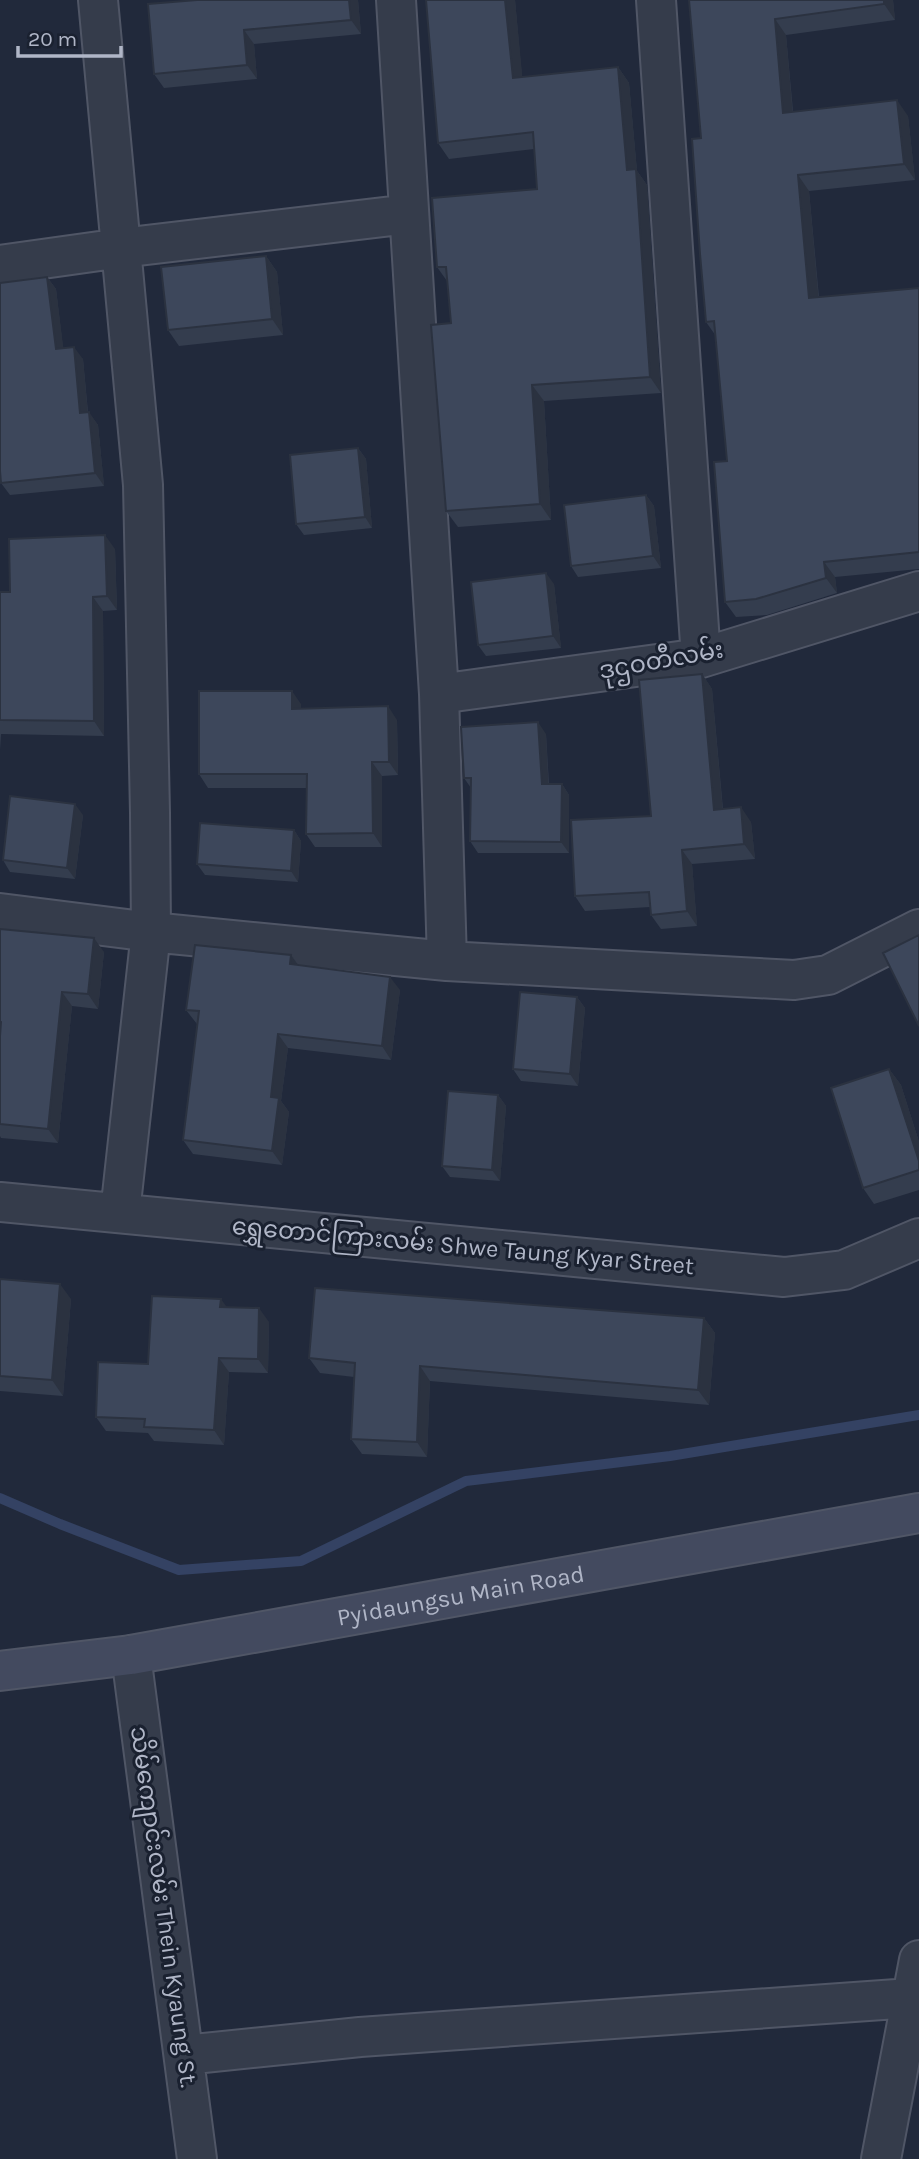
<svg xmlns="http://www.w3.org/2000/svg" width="919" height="2159" viewBox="0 0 919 2159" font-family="Karla,'Noto Sans Myanmar',sans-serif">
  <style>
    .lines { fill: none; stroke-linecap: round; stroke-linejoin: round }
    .stream { stroke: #344263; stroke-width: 10 }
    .minor-casing { stroke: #505666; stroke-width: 42 }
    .secondary-casing { stroke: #505666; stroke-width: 42 }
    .minor { stroke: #353c4b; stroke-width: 38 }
    .secondary { stroke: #434a5f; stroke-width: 38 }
    .wall { fill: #343d4e }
    .shaded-wall { fill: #2b3240 }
    .building { fill: #3d475b; stroke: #2b3240; stroke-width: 2 }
    .labels { text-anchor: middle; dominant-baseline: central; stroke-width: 6; stroke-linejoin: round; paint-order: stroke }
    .street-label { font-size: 24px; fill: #b0b6c7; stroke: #1a2130 }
  </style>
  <rect width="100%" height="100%" fill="#21293b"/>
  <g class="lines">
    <path class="stream" d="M 0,1498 L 60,1524 L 179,1570 L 301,1561 L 466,1481 L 670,1456 L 919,1415"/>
    <g class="minor-casing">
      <path id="minor" d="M 98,0 L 143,485 L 150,813 L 151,932 L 120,1213
        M 396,0 L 439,694 L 447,961
        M 656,0 L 701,658
        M 0,265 L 121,248 L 409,214
        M 439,694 L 701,658 L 919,591
        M 0,913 L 151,932 L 447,961 L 794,980 L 828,975 L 919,929
        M 0,1202 L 784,1277 L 844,1270 L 919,1238
        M 131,1655 L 197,2159
        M 184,2055 L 360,2037 L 911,1998
        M 881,2159 L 919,1960"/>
    </g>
    <g class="secondary-casing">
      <g id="secondary">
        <path id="s1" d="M 0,1671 L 131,1655 L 919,1513"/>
      </g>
    </g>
    <use href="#minor" class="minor"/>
    <use href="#secondary" class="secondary"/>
  </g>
  <path class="wall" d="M 197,0 L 358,0 L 361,34 L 254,44 L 257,79 L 164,88 L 154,74 Z
    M 426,0 L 515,0 L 522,77 L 618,67 L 629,83 L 637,171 L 647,185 L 661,393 L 544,401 L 551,520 L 458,527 L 446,511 L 451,323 L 447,281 L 437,267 L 537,189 L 534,149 L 449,159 L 438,143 Z
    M 689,0 L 893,0 L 895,20 L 786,35 L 793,111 L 908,116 L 915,180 L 809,191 L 819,297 L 919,288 L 919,569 L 835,577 L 837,593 L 767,615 L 736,617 L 725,602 L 727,461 L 716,336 L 706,322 L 701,138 Z
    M 266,256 L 277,272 L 283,335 L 179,346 L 168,330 Z
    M 47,277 L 56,289 L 63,348 L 83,359 L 88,412 L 98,425 L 104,486 L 10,495 L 1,483 Z
    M 358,448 L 366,459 L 372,528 L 304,535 L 296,524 Z
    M 646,495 L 654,506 L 661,568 L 578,577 L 571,566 Z
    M 115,549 L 117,610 L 103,611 L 104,736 L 1,734 L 0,750 L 0,592 L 10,592 Z
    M 554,584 L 561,648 L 486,656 L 478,645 Z
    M 702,674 L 712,689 L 723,809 L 751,822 L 755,859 L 692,864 L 697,926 L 661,929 L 651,915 L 650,907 L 585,911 L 575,896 L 651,816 Z
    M 301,704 L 301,709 L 397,720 L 398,775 L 382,776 L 382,847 L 315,847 L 306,834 L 306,788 L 208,788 L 199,774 Z
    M 546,734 L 549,784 L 562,784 L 569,795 L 569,853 L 478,853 L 470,841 L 471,788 L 464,778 Z
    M 83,815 L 75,879 L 10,872 L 3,860 Z
    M 294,830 L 301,841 L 298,882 L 205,875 L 197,864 Z
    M 0,929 L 104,952 L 98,1009 L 72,1006 L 58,1143 L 1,1138 L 0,1136 Z
    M 291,955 L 298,965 L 400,990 L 391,1060 L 288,1048 L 281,1101 L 289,1112 L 282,1165 L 193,1154 L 183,1140 L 197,1024 L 186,1010 Z
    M 577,997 L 585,1008 L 578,1086 L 521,1081 L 513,1069 Z
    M 889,1069 L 901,1085 L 919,1142 L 919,1190 L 874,1204 L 863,1188 Z
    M 498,1095 L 506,1106 L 500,1181 L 450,1177 L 442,1166 Z
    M 0,1279 L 71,1299 L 63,1396 L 0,1391 Z
    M 227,1307 L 269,1322 L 268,1373 L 229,1372 L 224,1445 L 154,1441 L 148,1433 L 106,1431 L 96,1417 Z
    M 704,1318 L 715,1333 L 709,1405 L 430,1381 L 427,1457 L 362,1454 L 351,1439 L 354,1377 L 320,1373 L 309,1358 Z"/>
  <path class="shaded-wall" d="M 349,0 L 358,0 L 361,34 L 351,20 Z
    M 505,0 L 515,0 L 524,94 L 513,78 Z
    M 884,0 L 893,0 L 895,20 L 884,4 Z
    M 775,19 L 786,35 L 794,128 L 783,113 Z
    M 244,30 L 254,44 L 257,79 L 247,65 Z
    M 618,67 L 629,83 L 637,171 L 647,185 L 661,393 L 650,377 L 627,170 Z
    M 897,100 L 908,116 L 915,180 L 904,164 Z
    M 798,175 L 809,191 L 820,314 L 809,298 Z
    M 266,256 L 277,272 L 283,335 L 272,319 Z
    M 47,277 L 56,289 L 65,361 L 56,349 Z
    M 74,347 L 83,359 L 89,426 L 80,413 Z
    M 532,385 L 544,401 L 551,520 L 540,504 Z
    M 89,412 L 98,425 L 104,486 L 95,473 Z
    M 358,448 L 366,459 L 372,528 L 365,517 Z
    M 646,495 L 654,506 L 661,568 L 653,556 Z
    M 105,535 L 115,549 L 117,610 L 107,596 Z
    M 824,562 L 835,577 L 837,593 L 826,578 Z
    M 546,573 L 554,584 L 561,648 L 553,636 Z
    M 93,597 L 103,611 L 104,736 L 94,721 Z
    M 702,674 L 712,689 L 724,824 L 714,810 Z
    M 292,691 L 301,704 L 301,722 L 292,709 Z
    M 388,706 L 397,720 L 398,775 L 389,762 Z
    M 538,722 L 546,734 L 549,795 L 542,784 Z
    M 372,762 L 382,776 L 382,847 L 373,833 Z
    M 562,784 L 569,795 L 569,853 L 561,842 Z
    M 75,804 L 83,815 L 75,879 L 67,868 Z
    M 741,807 L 751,822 L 755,859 L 744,844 Z
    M 294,830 L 301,841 L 298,882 L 291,871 Z
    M 682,850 L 692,864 L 697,926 L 687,911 Z
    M 94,938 L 104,952 L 98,1009 L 88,994 Z
    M 291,955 L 301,969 L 290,964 Z
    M 390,977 L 400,990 L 391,1060 L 382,1046 Z
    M 62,992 L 72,1006 L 58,1143 L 48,1129 Z
    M 577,997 L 585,1008 L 578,1086 L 570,1074 Z
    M 278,1034 L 288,1048 L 281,1101 L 289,1112 L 282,1165 L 272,1151 L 271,1097 Z
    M 889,1069 L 901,1085 L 919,1142 L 919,1161 Z
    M 498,1095 L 506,1106 L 500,1181 L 492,1170 Z
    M 60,1284 L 71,1299 L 63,1396 L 52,1380 Z
    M 221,1299 L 231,1313 L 220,1307 Z
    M 259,1308 L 269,1322 L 268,1373 L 258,1359 Z
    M 704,1318 L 715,1333 L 709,1405 L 698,1390 Z
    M 219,1358 L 229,1372 L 224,1445 L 214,1430 Z
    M 420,1366 L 430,1381 L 427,1457 L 417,1442 Z"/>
  <path class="building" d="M 197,0 L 349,0 L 351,20 L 244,30 L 247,65 L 154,74 L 148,4 Z
    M 426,0 L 505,0 L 513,78 L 618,67 L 627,170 L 636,169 L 650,377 L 532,385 L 540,504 L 446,511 L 431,325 L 451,323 L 446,267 L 437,267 L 432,198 L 537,189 L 533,132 L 438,143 Z
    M 689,0 L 884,0 L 884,4 L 775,19 L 783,113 L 897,100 L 904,164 L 798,175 L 809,298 L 919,288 L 919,552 L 824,562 L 826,578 L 756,599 L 725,602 L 714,462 L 727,461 L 714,321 L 706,322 L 700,254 L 692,139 L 701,138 Z
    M 266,256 L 272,319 L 168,330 L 161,267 Z
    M 47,277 L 56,349 L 74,347 L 80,413 L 89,412 L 95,473 L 1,483 L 0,471 L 0,283 Z
    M 358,448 L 365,517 L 296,524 L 290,455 Z
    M 646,495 L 653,556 L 571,566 L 564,505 Z
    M 105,535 L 107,596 L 93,597 L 94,721 L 0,720 L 0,592 L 10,592 L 9,539 Z
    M 546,573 L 553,636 L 478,645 L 471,582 Z
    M 702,674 L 714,810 L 741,807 L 744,844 L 682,850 L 687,911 L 651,915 L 649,892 L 575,896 L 571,820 L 651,816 L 639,680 Z
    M 199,691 L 292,691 L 292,709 L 388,706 L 389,762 L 372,762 L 373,833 L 306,834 L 307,774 L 199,774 Z
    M 538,722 L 542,784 L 562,784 L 561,842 L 470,841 L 471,778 L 464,778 L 461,727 Z
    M 10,796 L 75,804 L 67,868 L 3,860 Z
    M 200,823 L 294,830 L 291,871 L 197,864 Z
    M 0,929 L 94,938 L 88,994 L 62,992 L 48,1129 L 0,1124 L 0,1036 L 1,1022 L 0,1021 Z
    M 919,935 L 919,1026 L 883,953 Z
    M 195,945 L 291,955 L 290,964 L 390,977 L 382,1046 L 278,1034 L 271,1097 L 279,1098 L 272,1151 L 183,1140 L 199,1011 L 186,1010 Z
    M 520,992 L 577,997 L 570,1074 L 513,1069 Z
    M 889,1069 L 919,1161 L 919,1170 L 863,1188 L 831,1088 Z
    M 448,1091 L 498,1095 L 492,1170 L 442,1166 Z
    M 0,1279 L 60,1284 L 52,1380 L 0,1376 Z
    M 315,1288 L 704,1318 L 698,1390 L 420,1366 L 417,1442 L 351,1439 L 355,1363 L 309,1358 Z
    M 152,1296 L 221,1299 L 220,1307 L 259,1308 L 258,1359 L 219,1358 L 214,1430 L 144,1427 L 145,1419 L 96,1417 L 98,1362 L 148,1364 Z"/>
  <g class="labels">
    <g class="street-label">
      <text transform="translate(661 660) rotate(-10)">ဒုဌဝတီလမ်း</text>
      <text transform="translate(463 1246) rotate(5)">ရွှေတောင်ကြားလမ်း Shwe Taung Kyar Street</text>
      <text stroke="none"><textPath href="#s1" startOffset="467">Pyidaungsu Main Road</textPath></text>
      <text transform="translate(164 1907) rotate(82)">သိမ်ကျောင်းလမ်း Thein Kyaung St.</text>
    </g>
  </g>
  <path d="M18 46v10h103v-10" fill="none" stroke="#b0b6c7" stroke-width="3.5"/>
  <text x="28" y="46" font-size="21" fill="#b0b6c7" stroke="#1a2130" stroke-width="5" paint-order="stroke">20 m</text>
</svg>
